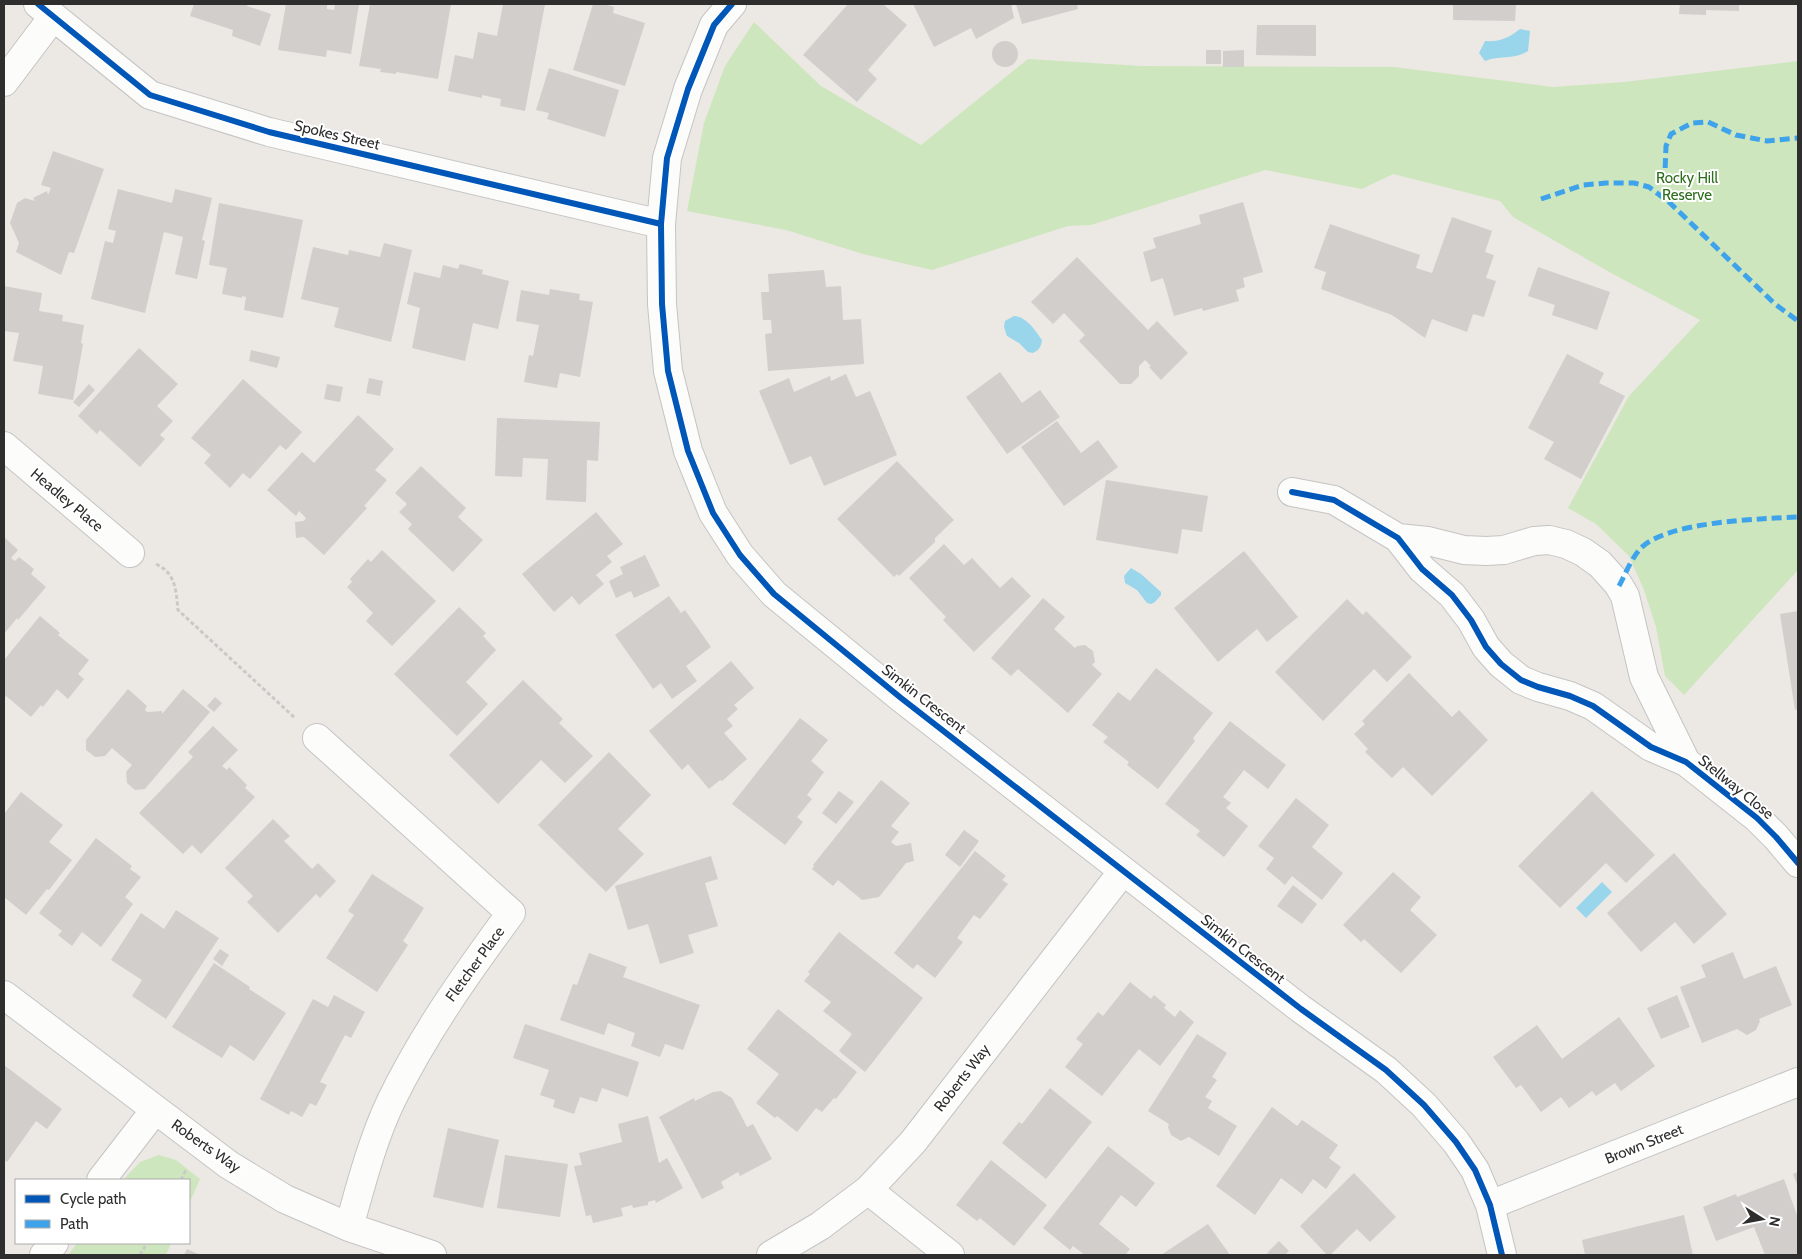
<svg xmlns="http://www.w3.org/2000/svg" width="1802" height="1259" viewBox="0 0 1802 1259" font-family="Cabin,sans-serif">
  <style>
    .green { fill: #cee6be }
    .water { fill: #99d6ec }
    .building { fill: #d1cecb }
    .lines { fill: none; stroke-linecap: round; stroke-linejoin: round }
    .minor-casing { stroke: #c5c4c5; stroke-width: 30 }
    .path { stroke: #c9c9c8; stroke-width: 3; stroke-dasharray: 4 2.5; stroke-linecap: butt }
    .minor { stroke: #fcfcfb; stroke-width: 28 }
    .quiet { stroke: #3ea3eb; stroke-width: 5; stroke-dasharray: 10 5; stroke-linecap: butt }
    .cycleway-casing { stroke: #fff; stroke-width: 9 }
    .cycleway { stroke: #0057b8; stroke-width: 6 }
    .labels { text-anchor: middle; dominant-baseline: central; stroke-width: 4; stroke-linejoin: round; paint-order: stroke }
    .street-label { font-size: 15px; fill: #2e2e2e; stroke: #fff }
    .park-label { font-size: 15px; fill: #2c6e1b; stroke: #fff }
  </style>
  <rect width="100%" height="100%" fill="#ece8e4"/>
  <path class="green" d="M 754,22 L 821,86 L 921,145 L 1028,59 L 1142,66 L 1394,67 L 1553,87 L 1624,82 L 1798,61 L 1798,570 L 1684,695 L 1665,676 L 1656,627 L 1644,590 L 1629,556 L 1596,524 L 1568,508 L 1629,396 L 1700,320 L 1611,273 L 1513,217 L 1500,201 L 1393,174 L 1362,189 L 1265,170 L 1091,225 L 1068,226 L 932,270 L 863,254 L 786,230 L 687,211 L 704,123 L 725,66 Z
    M 159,1155 L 176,1160 L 200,1179 L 189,1204 L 189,1180 L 123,1180 L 140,1162 Z
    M 77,1243 L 171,1243 L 166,1255 L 68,1255 Z"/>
  <path class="water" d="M 1520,29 L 1530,31 L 1528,51 C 1514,60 1499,55 1485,61 L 1479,53 L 1485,41 C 1499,42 1509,38 1520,29 Z
    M 1014,316 C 1026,316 1036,331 1042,340 C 1041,347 1039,350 1033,353 L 1028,352 L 1019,343 L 1007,336 L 1004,327 L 1005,321 Z
    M 1131,568 L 1141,574 L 1161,592 L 1161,595 L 1155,602 L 1151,604 L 1147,603 L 1137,590 L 1125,583 L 1124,576 Z
    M 1602,882 L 1612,892 L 1586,918 L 1576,908 Z"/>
  <path class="building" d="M 194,4 L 248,4 L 247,6 L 271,14 L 260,46 L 232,36 L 233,30 L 190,16 Z
    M 286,4 L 327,4 L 327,9 L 334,10 L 335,4 L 359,4 L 351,54 L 327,50 L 326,57 L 278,50 Z
    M 370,4 L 451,4 L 438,79 L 396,72 L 396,74 L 380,72 L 381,69 L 359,66 Z
    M 503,4 L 545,4 L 525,111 L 500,106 L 501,99 L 482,95 L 482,98 L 448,91 L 455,55 L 473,59 L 478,32 L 497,36 Z
    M 593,4 L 603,4 L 614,7 L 613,13 L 645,23 L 625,86 L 573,70 Z
    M 848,4 L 883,4 L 907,25 L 868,70 L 877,79 L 857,102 L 803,55 Z
    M 913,4 L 1011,4 L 1014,18 L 976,39 L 971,28 L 934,47 Z
    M 1016,4 L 1077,4 L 1078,9 L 1022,24 Z
    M 1453,4 L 1516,4 L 1515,21 L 1453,20 Z
    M 1680,4 L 1739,4 L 1739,11 L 1706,10 L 1706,15 L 1679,14 Z
    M 1257,25 L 1316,25 L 1316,56 L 1256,55 Z
    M992 54a13 13 0 1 1 26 0a13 13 0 1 1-26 0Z
    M 1206,50 L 1221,50 L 1221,64 L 1206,64 Z
    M 1244,50 L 1244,67 L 1223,67 L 1223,51 Z
    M 549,68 L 619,90 L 605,137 L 547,119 L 549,113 L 536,110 Z
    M 53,151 L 104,169 L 74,253 L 69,252 L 61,275 L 16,252 L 19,243 L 10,223 L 17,203 L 25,198 L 35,201 L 33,198 L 47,191 L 48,195 L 51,188 L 41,185 Z
    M 118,189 L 172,203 L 175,189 L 212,198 L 202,240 L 205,241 L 197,279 L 175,274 L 183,237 L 164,232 L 145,313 L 91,299 L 105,241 L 113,243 L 116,231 L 108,229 Z
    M 1243,202 L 1263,272 L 1243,278 L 1245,287 L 1236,290 L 1239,301 L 1203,311 L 1202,308 L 1174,316 L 1163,278 L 1151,282 L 1143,252 L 1156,248 L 1153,238 L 1201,224 L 1199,215 Z
    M 219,203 L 303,220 L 283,318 L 244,310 L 246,297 L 242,296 L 242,298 L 222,294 L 227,268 L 209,265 Z
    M 1452,217 L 1492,231 L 1485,252 L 1494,255 L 1486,278 L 1496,281 L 1484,317 L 1473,314 L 1467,332 L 1432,319 L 1425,338 L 1392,315 L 1321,289 L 1326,272 L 1314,268 L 1330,224 L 1420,255 L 1416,268 L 1432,273 Z
    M 384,243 L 412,250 L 391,342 L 334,327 L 339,308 L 301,299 L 313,247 L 348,255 L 349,250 L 380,257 Z
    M 1077,257 L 1148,330 L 1157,321 L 1188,353 L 1161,380 L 1149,367 L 1151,366 L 1145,360 L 1139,366 L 1139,376 L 1131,384 L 1120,384 L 1079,341 L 1085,335 L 1064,313 L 1053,324 L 1031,302 Z
    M 460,264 L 483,270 L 482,274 L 509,281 L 498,329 L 473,323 L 465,361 L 412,348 L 420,308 L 407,304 L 414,272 L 440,278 L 443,265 L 458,269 Z
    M 1538,267 L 1610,292 L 1597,330 L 1552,315 L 1555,305 L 1528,296 Z
    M 824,270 L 826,287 L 841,286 L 843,320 L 861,319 L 864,364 L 768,371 L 765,334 L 772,333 L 771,320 L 763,320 L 761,292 L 769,292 L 768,274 Z
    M 4,286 L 42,293 L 39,311 L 63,315 L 62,321 L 84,325 L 81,343 L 83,344 L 73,400 L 38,394 L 43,366 L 13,361 L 19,333 L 4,331 Z
    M 550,289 L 580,294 L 579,300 L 593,302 L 580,377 L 560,373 L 557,388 L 524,382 L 529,355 L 533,356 L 539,325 L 516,321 L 521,290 L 549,295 Z
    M 139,348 L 178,384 L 157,406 L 173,421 L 160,435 L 165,439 L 140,467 L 100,430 L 97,434 L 78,416 Z
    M 251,350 L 280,357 L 277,368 L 249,361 Z
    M 1567,354 L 1604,373 L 1599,383 L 1625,396 L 1581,479 L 1544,459 L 1554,442 L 1528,428 Z
    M 1000,372 L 1022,403 L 1040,390 L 1060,417 L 1007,454 L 966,397 Z
    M 846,374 L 856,397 L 870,391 L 897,455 L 824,486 L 811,456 L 790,465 L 759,391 L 789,378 L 794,392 L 830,376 L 831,381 Z
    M 369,378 L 383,381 L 380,396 L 366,393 Z
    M 243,379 L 302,432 L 286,450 L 280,445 L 250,479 L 243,473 L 230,488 L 204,463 L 211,455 L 191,438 Z
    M 89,384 L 95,390 L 79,407 L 73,402 Z
    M 327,384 L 343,387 L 340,402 L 324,399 Z
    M 358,415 L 394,449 L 375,470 L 387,480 L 364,506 L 367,508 L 324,555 L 304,537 L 296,538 L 295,522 L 304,521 L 306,518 L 299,511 L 296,516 L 267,490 L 302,452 L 314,463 Z
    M 497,418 L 600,422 L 598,461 L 587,460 L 586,502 L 546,500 L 548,459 L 523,458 L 522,477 L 495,476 Z
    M 1057,421 L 1081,453 L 1098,440 L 1118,467 L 1064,506 L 1021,447 Z
    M 897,461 L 954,520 L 935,538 L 935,542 L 899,576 L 897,574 L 894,577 L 837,519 Z
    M 421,466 L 466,508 L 458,517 L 483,540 L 453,572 L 408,529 L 412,524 L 399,512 L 407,504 L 395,493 Z
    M 1106,480 L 1208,496 L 1202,532 L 1182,529 L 1178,554 L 1096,540 Z
    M 596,512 L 623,544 L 607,556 L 612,562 L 596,575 L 604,584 L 579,605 L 572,596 L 554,612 L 522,574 Z
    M 4,537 L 18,550 L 11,558 L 15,561 L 19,557 L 34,569 L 31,574 L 46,587 L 18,620 L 17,618 L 4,634 Z
    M 944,544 L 964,565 L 972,558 L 1000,588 L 1012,577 L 1031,596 L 974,652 L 943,620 L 946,617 L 909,578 Z
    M 382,550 L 436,601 L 392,646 L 366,621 L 373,613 L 347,587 L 352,582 L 350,579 L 368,559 L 371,562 Z
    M 1244,551 L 1298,617 L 1267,642 L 1257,629 L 1218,662 L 1174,608 Z
    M 645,555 L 660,586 L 634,598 L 631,591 L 616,598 L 609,581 L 623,574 L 620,567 Z
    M 669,596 L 681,613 L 685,610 L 711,647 L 686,666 L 697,681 L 672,699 L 661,683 L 653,689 L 615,635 Z
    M 1043,598 L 1065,617 L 1054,629 L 1075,648 L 1077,646 L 1085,645 L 1093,651 L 1095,662 L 1092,665 L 1102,674 L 1068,713 L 1018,669 L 1011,676 L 991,658 Z
    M 1347,599 L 1363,615 L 1366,611 L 1412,657 L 1387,682 L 1374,669 L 1323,721 L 1275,672 Z
    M 459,607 L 486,633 L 483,636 L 496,650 L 466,682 L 488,704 L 457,736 L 394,674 Z
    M 1798,611 L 1798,709 L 1795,710 L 1780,614 Z
    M 40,616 L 60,633 L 58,635 L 89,660 L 78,674 L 84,679 L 68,699 L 57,689 L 43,707 L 41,705 L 31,717 L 6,696 L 4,698 L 4,660 Z
    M 731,661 L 754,688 L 734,705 L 738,709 L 727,719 L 733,726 L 724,733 L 747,759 L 722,781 L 720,780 L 709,789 L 688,764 L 682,770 L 649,731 Z
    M 1156,668 L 1213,713 L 1193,738 L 1195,741 L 1158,789 L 1127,765 L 1129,762 L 1103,742 L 1108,737 L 1092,725 L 1118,692 L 1130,701 Z
    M 1409,673 L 1452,717 L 1459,710 L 1488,740 L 1432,796 L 1403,767 L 1392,778 L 1365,752 L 1368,749 L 1354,734 L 1365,724 L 1362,721 Z
    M 523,680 L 563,719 L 559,723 L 593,756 L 565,783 L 541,760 L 498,804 L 449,755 Z
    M 128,689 L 147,706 L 145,710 L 147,712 L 162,711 L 162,714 L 183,689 L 210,712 L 145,789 L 135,790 L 127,783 L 126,772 L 132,765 L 112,748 L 105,756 L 95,757 L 86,750 L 86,740 Z
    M 215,697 L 222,703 L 214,712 L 207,706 Z
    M 800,718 L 828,740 L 811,761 L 824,772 L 807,795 L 812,799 L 797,817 L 803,822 L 785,845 L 732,804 Z
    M 1230,721 L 1286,765 L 1268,789 L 1244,770 L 1223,797 L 1231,803 L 1226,808 L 1248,826 L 1224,857 L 1196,835 L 1200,831 L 1165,804 Z
    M 213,726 L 238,750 L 222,766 L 227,770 L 229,767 L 247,785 L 245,788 L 255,797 L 201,854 L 192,845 L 183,854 L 139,813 L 193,757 L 188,752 Z
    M 609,752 L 651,795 L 618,829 L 644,854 L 606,892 L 538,825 Z
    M 881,780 L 910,803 L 891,826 L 899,832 L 891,842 L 896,846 L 911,843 L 914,861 L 906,863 L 879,897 L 862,900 L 838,880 L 833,886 L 812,869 L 814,866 L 813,865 Z
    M 839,791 L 854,802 L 836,824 L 822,813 Z
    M 1592,791 L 1655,855 L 1626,883 L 1606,863 L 1560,908 L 1518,866 Z
    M 21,792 L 63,825 L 49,842 L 72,860 L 49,890 L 47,889 L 26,915 L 4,897 L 4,814 Z
    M 1296,798 L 1329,825 L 1312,847 L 1343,873 L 1322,900 L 1292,876 L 1285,885 L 1266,869 L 1274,858 L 1258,846 Z
    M 273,819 L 290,836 L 284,841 L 312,869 L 318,863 L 336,881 L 320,898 L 316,894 L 278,933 L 247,902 L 253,896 L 225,868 Z
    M 964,830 L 979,841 L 960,867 L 945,855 Z
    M 96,838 L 132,866 L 130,869 L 141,877 L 125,897 L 133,904 L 101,947 L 82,932 L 72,946 L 58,935 L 62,931 L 39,913 Z
    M 975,851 L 1006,876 L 1002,880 L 1008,884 L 980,919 L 974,915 L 957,938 L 963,942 L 935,978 L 917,964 L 913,969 L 894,953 Z
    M 1674,853 L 1727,914 L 1694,944 L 1675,922 L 1641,952 L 1607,913 Z
    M 711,856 L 718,879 L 705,883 L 718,926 L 688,935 L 694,953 L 660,964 L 648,924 L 628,930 L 615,886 Z
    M 1393,872 L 1421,897 L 1410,910 L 1437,935 L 1401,973 L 1364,939 L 1361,942 L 1343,925 Z
    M 372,874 L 424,908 L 403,941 L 408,945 L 377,992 L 326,958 L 354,915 L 348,911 Z
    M 1293,885 L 1317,904 L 1302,924 L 1277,906 Z
    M 176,910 L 219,938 L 166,1019 L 132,996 L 142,980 L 111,960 L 141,913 L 164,929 Z
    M 839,932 L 923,998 L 865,1072 L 839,1051 L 852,1034 L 823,1011 L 831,1002 L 804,981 L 810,974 L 808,972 Z
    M 220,949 L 229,955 L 222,966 L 213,959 Z
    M 1733,952 L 1744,979 L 1776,966 L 1792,1005 L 1759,1019 L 1760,1021 L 1756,1030 L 1747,1035 L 1737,1029 L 1702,1043 L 1680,987 L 1706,977 L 1701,965 Z
    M 589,953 L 627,967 L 623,977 L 700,1005 L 683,1050 L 665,1044 L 660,1057 L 631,1046 L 635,1033 L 608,1023 L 604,1035 L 560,1020 L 573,984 L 577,985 Z
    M 214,963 L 250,987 L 249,989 L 286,1013 L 254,1061 L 230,1045 L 222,1058 L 172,1027 Z
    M 1130,982 L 1151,999 L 1154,995 L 1166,1005 L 1164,1008 L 1175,1017 L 1180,1010 L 1194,1022 L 1160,1066 L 1139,1049 L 1102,1096 L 1065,1067 L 1083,1044 L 1076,1039 L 1098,1012 L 1103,1016 Z
    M 334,995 L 365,1012 L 351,1038 L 345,1035 L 320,1082 L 327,1085 L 316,1106 L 310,1103 L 302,1117 L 291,1111 L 289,1115 L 260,1099 L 313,999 L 328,1007 Z
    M 1677,995 L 1690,1027 L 1661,1039 L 1647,1008 Z
    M 778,1009 L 857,1072 L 836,1099 L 834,1098 L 822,1112 L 816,1108 L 797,1132 L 777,1116 L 775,1118 L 756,1103 L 779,1074 L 747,1049 Z
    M 1619,1017 L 1655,1066 L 1621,1091 L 1615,1083 L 1596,1096 L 1592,1091 L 1569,1108 L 1561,1097 L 1541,1112 L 1521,1085 L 1516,1088 L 1493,1057 L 1537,1025 L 1562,1059 Z
    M 525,1024 L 639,1062 L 628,1097 L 602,1088 L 597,1102 L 580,1097 L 574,1114 L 553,1107 L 555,1100 L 540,1095 L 549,1070 L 513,1058 Z
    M 1197,1034 L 1227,1053 L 1212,1077 L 1217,1080 L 1205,1097 L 1212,1101 L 1208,1108 L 1237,1126 L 1219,1156 L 1189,1137 L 1181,1141 L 1171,1135 L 1168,1127 L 1169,1124 L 1148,1111 Z
    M 4,1065 L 62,1109 L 47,1129 L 36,1121 L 7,1162 L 4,1160 Z
    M 1050,1088 L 1092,1122 L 1046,1179 L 1002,1143 L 1019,1122 L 1022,1124 Z
    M 721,1091 L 732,1098 L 747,1127 L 753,1124 L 772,1159 L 740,1176 L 738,1172 L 721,1182 L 724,1188 L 702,1199 L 659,1117 L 694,1098 L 695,1101 L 713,1092 Z
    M 1272,1107 L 1297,1126 L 1302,1120 L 1338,1145 L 1329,1158 L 1341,1167 L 1326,1189 L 1313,1179 L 1302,1194 L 1281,1178 L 1255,1215 L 1216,1186 Z
    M 648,1116 L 659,1163 L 667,1158 L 683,1188 L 656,1203 L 655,1200 L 648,1202 L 648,1205 L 633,1208 L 632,1205 L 621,1208 L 623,1216 L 593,1223 L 591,1215 L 586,1216 L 574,1166 L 582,1165 L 579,1153 L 622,1142 L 618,1124 Z
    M 448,1128 L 499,1140 L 483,1208 L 433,1197 Z
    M 1108,1146 L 1155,1183 L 1136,1207 L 1121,1195 L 1099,1224 L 1130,1249 L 1125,1255 L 1085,1255 L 1073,1246 L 1070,1250 L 1043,1228 Z
    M 505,1155 L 568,1164 L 560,1217 L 497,1208 Z
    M 991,1160 L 1047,1205 L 1014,1246 L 980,1218 L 977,1221 L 956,1205 Z
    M 1798,1172 L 1798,1187 L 1793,1174 Z
    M 1354,1173 L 1396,1217 L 1370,1242 L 1357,1229 L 1330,1255 L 1327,1255 L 1300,1226 Z
    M 1784,1179 L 1798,1218 L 1798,1255 L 1765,1255 L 1754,1227 L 1716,1241 L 1703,1207 L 1736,1194 L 1737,1197 Z
    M 1684,1215 L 1693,1255 L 1585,1255 L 1582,1240 Z
    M 1208,1224 L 1230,1255 L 1161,1255 Z
    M 1279,1241 L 1289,1251 L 1285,1255 L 1270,1255 L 1267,1253 Z
    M 187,1249 L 200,1255 L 184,1255 Z"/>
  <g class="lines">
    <g class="minor-casing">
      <path id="minor" d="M 38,4 L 150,95 L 269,132 L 661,224
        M 732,4 L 714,25 L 688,89 L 667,158 L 661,224 L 662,304 L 668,371 L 688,451 L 713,513 L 740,555 L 774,594 L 901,698 L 1301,1009 L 1386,1070 L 1424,1105 L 1456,1142 L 1475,1170 L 1490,1205 L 1502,1255
        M 4,82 L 53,17
        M 4,446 L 130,553
        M 1292,492 L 1334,500 L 1398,538 L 1422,569 L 1452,595 L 1471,620 L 1486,647 L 1501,664 L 1521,680 L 1538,687 L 1570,696 L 1593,706 L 1651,747 L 1686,762 L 1757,818 L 1776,837 L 1798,863
        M 1398,538 L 1428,541 L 1464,550 L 1486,551 L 1504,550 L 1534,541 L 1549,540 L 1566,544 L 1583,552 L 1600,564 L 1618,584 L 1625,596 L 1644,677 L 1686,762
        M 317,738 L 511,913 C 467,973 424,1033 391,1101 C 372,1141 361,1185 349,1227
        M 4,995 L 229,1165 L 285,1199 L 349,1227 L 432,1255
        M 101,1180 L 155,1110
        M 868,1190 L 950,1255
        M 1490,1205 L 1798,1082
        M 44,1255 L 54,1243
        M 771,1255 L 820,1226 L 868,1190 L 913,1142 L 1123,871"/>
    </g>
    <path class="path" d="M 156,564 C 176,573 176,591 178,610 L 295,718
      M 181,1180 L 186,1170
      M 140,1255 L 147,1243"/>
    <use href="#minor" class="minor"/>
    <path class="quiet" d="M 1664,198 L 1666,146 L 1671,134 L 1692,123 L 1708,122 L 1736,135 L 1767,141 L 1798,138
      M 1541,199 L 1583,185 L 1606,183 L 1634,183 L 1649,187 L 1670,203 L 1775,304 L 1798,321
      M 1619,586 C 1625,575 1631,559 1640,549 C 1666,521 1760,519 1798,517"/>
    <g class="cycleway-casing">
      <path id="cycleway" d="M 38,4 L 150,95 L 269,132 L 661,224
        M 732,4 L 714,25 L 688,89 L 667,158 L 661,224 L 662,304 L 668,371 L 688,451 L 713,513 L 740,555 L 774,594 L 901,698 L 1301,1009 L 1386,1070 L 1424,1105 L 1456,1142 L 1475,1170 L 1490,1205 L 1502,1255
        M 1292,492 L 1334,500 L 1398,538 L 1422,569 L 1452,595 L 1471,620 L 1486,647 L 1501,664 L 1521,680 L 1538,687 L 1570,696 L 1593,706 L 1651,747 L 1686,762 L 1757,818 L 1776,837 L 1798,863"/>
    </g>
    <use href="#cycleway" class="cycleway"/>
  </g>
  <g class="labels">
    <g class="street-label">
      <text transform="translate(337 135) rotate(13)">Spokes Street</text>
      <text transform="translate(67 500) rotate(40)">Headley Place</text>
      <text transform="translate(924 699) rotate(38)">Simkin Crescent</text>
      <text transform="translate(1736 787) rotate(39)">Stellway Close</text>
      <text transform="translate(1243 949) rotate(38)">Simkin Crescent</text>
      <text transform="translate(475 964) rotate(-54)">Fletcher Place</text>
      <text transform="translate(962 1078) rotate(-52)">Roberts Way</text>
      <text transform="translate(1644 1144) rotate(-22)">Brown Street</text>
      <text transform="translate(206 1146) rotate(35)">Roberts Way</text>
    </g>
    <g class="park-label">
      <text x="1687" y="178">Rocky Hill<tspan x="1687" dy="17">Reserve</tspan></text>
    </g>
  </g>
  <rect width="1802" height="1259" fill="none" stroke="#2e2e2e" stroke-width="10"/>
  <rect x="15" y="1179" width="175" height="65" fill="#ffffff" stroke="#ababab"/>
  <rect x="25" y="1195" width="25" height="8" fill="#0057b8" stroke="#ababab"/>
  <text x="60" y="1204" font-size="15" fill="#2e2e2e">Cycle path</text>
  <rect x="25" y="1220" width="25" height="8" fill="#3ea3eb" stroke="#ababab"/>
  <text x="60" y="1229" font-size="15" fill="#2e2e2e">Path</text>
  <g transform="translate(1762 1219) rotate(101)" stroke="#ffffff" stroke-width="4" paint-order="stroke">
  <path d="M0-4L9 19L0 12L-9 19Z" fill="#2e2e2e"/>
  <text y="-8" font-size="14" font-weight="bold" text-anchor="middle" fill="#2e2e2e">N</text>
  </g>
</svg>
